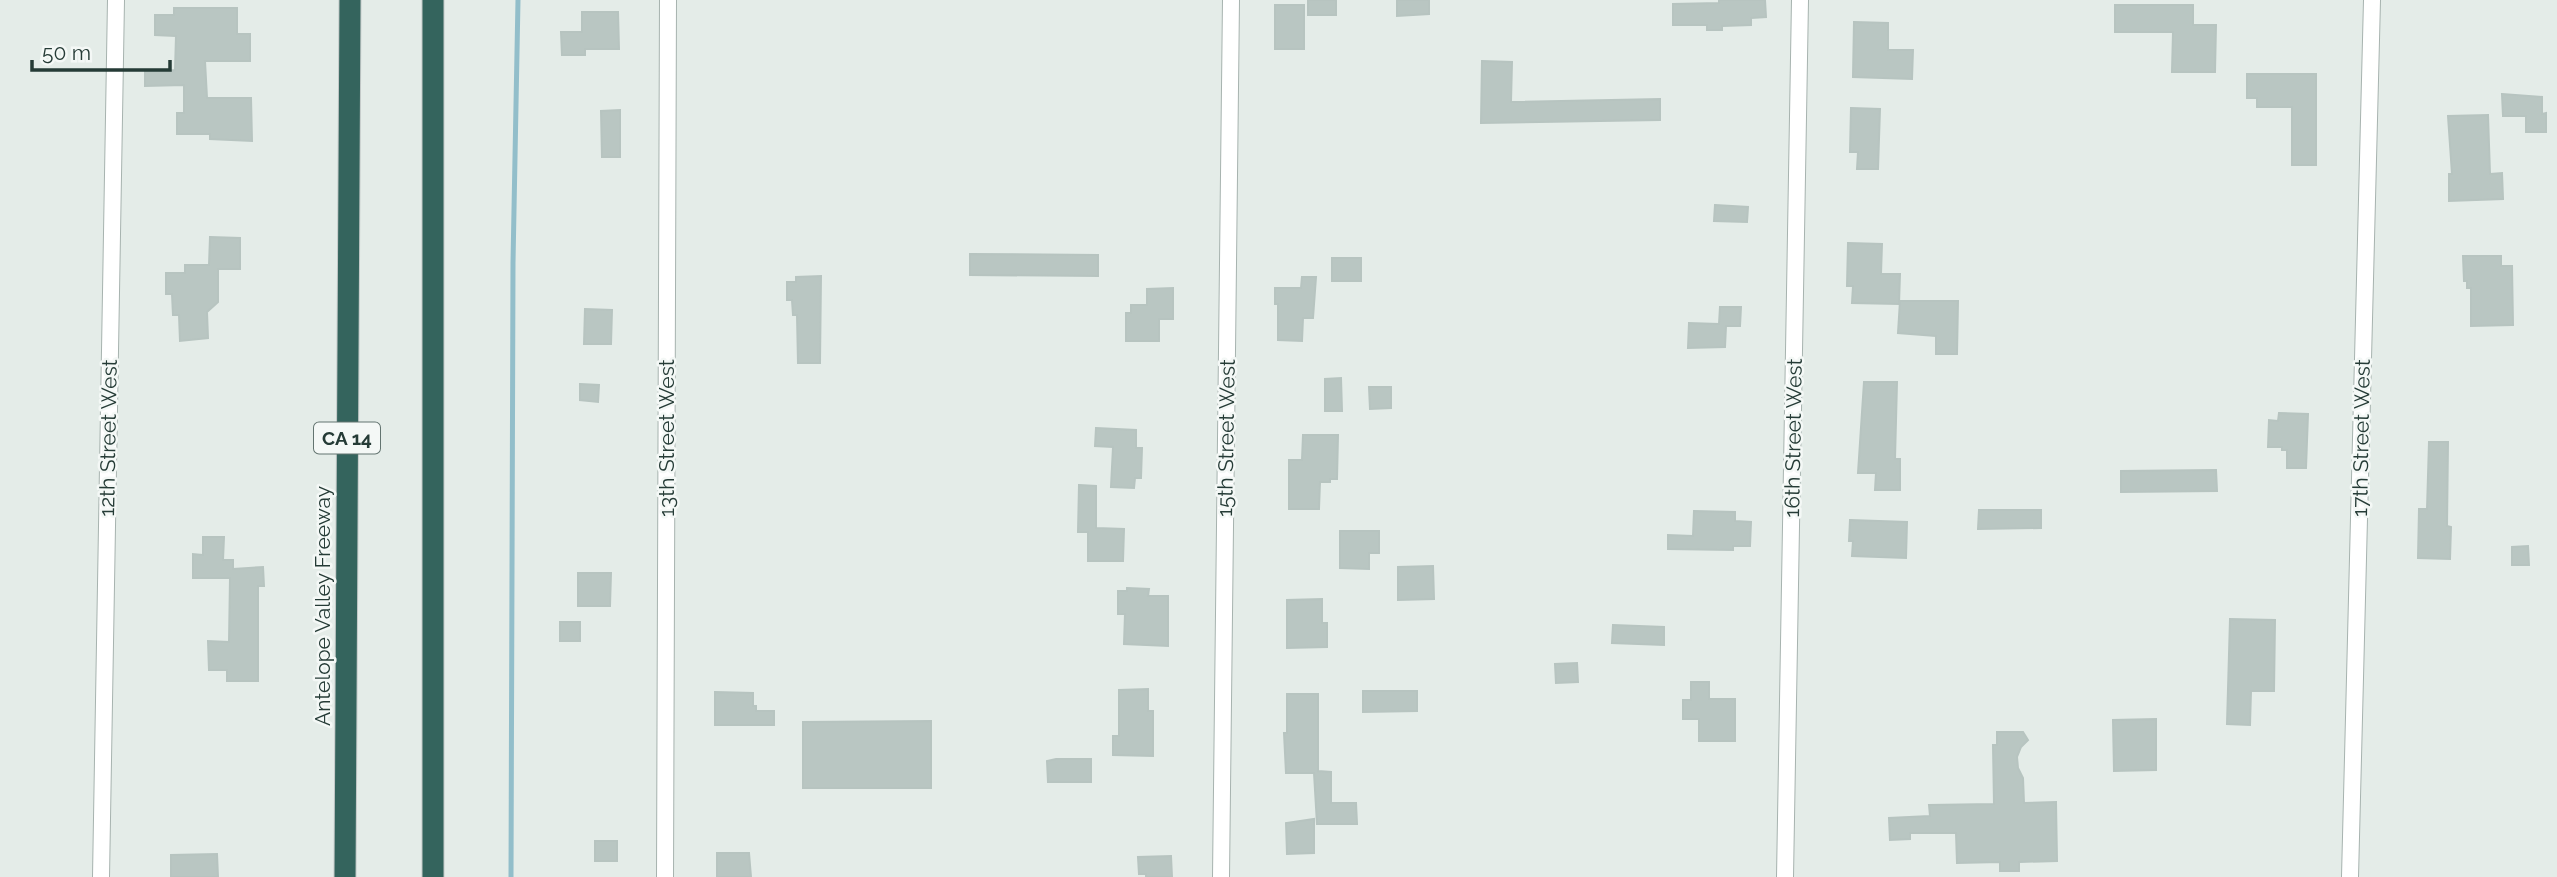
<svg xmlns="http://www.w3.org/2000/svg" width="2557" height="877" viewBox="0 0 2557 877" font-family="Raleway,sans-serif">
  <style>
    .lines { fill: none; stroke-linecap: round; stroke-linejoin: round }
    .stream { stroke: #92beca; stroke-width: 5 }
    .building { fill: #b9c6c2; stroke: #b7c4c0; stroke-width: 2 }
    .minor-casing { stroke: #a7b3af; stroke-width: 18 }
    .motorway-casing { stroke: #c2c8c7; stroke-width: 23 }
    .minor { stroke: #fff; stroke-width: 16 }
    .motorway { stroke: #34645d; stroke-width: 21 }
    .labels { text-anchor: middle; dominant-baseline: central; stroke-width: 5; stroke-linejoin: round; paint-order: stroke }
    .shield { fill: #f4f8f6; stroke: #637470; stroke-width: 2 }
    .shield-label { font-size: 19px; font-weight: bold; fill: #253b36 }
    .street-label { font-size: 21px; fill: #253b36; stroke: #f4f8f6 }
  </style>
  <rect width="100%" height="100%" fill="#e4ece8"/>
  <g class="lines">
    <path class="stream" d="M 511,877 L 513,263 L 518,0"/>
  </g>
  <path class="building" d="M 1308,0 L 1336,0 L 1336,15 L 1308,15 Z
    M 1397,0 L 1429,0 L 1429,14 L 1397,16 Z
    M 1719,0 L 1765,0 L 1766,17 L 1751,18 L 1751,25 L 1722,26 L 1722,30 L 1707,30 L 1707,25 L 1673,25 L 1673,4 L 1719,3 Z
    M 1275,5 L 1304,5 L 1304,49 L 1275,49 Z
    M 2115,5 L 2193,5 L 2193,25 L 2216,25 L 2215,72 L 2172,72 L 2173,32 L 2115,32 Z
    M 174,8 L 237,8 L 237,34 L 250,34 L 250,61 L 205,61 L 207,98 L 251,98 L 252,141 L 210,139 L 210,134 L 177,134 L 177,113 L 184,113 L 184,85 L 145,86 L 145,71 L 175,70 L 176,36 L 155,35 L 155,15 L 174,15 Z
    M 582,12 L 618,12 L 619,49 L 585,49 L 585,55 L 562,55 L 561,32 L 582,32 Z
    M 1854,22 L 1888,23 L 1888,50 L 1913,50 L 1912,79 L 1853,77 Z
    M 1482,61 L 1512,62 L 1511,102 L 1660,99 L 1660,120 L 1481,123 Z
    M 2247,74 L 2316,74 L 2316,165 L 2292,165 L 2292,107 L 2257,107 L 2257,98 L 2247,98 Z
    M 2502,94 L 2542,97 L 2542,114 L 2546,113 L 2546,132 L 2526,132 L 2526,116 L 2503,116 Z
    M 1851,108 L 1880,109 L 1878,169 L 1857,169 L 1858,152 L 1850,152 Z
    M 620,110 L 620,157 L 602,157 L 601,111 Z
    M 2488,115 L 2490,174 L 2502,173 L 2503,199 L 2449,201 L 2449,174 L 2452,174 L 2448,116 Z
    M 1715,205 L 1748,207 L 1747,222 L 1714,221 Z
    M 210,237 L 240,238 L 240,269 L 218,269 L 218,302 L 207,312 L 208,338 L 180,341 L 179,315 L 173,315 L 172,294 L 166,294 L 166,273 L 185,273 L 185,265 L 209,265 Z
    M 1848,243 L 1882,244 L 1881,274 L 1900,274 L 1899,304 L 1852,303 L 1853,286 L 1847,286 Z
    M 970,254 L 1098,255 L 1098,276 L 970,275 Z
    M 2463,256 L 2501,256 L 2501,266 L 2512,266 L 2513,325 L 2471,326 L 2471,288 L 2467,288 L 2467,281 L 2464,281 Z
    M 1332,258 L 1361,258 L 1361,281 L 1332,281 Z
    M 821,276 L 820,363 L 798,363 L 797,315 L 793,315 L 792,300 L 787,300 L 787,282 L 796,282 L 796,277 Z
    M 1302,277 L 1316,277 L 1313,318 L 1303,318 L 1302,341 L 1278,340 L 1278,304 L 1275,304 L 1275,288 L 1301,288 Z
    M 1173,288 L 1173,319 L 1159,319 L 1159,341 L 1126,341 L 1126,313 L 1131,313 L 1131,305 L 1147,305 L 1147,289 Z
    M 1900,301 L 1958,301 L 1957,354 L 1936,354 L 1936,336 L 1898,333 Z
    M 1720,307 L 1741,307 L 1740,326 L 1726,326 L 1725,347 L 1688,348 L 1689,323 L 1719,324 Z
    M 585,309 L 612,310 L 611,344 L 584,344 Z
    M 1341,378 L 1342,411 L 1325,411 L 1325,379 Z
    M 1864,382 L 1897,382 L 1895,459 L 1900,459 L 1900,490 L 1875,490 L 1876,473 L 1858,473 Z
    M 580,384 L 599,385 L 598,402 L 580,400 Z
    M 1369,387 L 1391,387 L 1391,408 L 1370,409 Z
    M 2279,413 L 2308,414 L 2306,468 L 2287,468 L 2287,450 L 2282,450 L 2282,447 L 2268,447 L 2269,420 L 2278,421 Z
    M 1096,428 L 1136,430 L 1136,448 L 1142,448 L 1141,478 L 1135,478 L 1134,488 L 1111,487 L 1113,447 L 1095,446 Z
    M 1303,435 L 1338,435 L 1337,479 L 1330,479 L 1330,482 L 1320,482 L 1319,509 L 1289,509 L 1289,460 L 1302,460 Z
    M 2429,442 L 2448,442 L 2447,526 L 2451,527 L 2450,559 L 2418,558 L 2419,509 L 2427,509 Z
    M 2216,470 L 2217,491 L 2121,492 L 2121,471 Z
    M 1079,485 L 1096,486 L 1096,528 L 1124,529 L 1123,561 L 1088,561 L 1088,532 L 1078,532 Z
    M 1979,510 L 2041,510 L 2041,528 L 1978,529 Z
    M 1694,511 L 1735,512 L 1735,521 L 1751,522 L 1750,546 L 1733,546 L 1733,550 L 1668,549 L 1668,535 L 1693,536 Z
    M 1850,520 L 1907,522 L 1906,558 L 1852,556 L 1853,541 L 1849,541 Z
    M 1340,531 L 1379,531 L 1379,553 L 1369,553 L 1369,569 L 1340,568 Z
    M 203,537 L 224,537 L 223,560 L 233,560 L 233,569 L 263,567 L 264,586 L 258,586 L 258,681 L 227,681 L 227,670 L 209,670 L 208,641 L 229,642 L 230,578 L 193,578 L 193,554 L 203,555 Z
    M 2528,546 L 2529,565 L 2512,565 L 2512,547 Z
    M 1433,566 L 1434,599 L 1398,600 L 1398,567 Z
    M 578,573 L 611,573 L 610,606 L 578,606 Z
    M 1127,588 L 1149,589 L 1148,596 L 1168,596 L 1168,646 L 1124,644 L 1125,614 L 1118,614 L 1118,591 L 1127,591 Z
    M 1322,599 L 1322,623 L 1327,623 L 1327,647 L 1287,648 L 1287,600 Z
    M 2230,619 L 2275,620 L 2274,691 L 2251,691 L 2250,725 L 2227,724 Z
    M 560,622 L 580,622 L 580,641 L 560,641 Z
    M 1613,625 L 1664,627 L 1664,645 L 1612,643 Z
    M 1577,663 L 1578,682 L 1556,683 L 1555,664 Z
    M 1691,682 L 1709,682 L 1709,699 L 1735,699 L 1735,741 L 1699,741 L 1699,719 L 1683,719 L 1683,700 L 1691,700 Z
    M 1148,689 L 1148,711 L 1153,711 L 1153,756 L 1113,755 L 1113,736 L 1119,736 L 1119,690 Z
    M 1363,691 L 1417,691 L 1417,711 L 1363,712 Z
    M 715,692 L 753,693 L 753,706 L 756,706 L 756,711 L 774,711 L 774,725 L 715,725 Z
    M 1287,694 L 1318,694 L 1318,771 L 1331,772 L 1331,803 L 1356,803 L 1357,824 L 1317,824 L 1314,773 L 1286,773 L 1284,733 L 1287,733 Z
    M 2156,719 L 2156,770 L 2114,771 L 2113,720 Z
    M 931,721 L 931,788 L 803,788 L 803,722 Z
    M 1997,732 L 2023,732 L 2028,740 L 2021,747 L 2017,757 L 2018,768 L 2023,778 L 2024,803 L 2056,802 L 2057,861 L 2019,862 L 2019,871 L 2000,871 L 2000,862 L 1957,863 L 1956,833 L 1910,833 L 1910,839 L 1890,840 L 1889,818 L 1930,816 L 1929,805 L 1994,804 L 1993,745 L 1997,745 Z
    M 1056,759 L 1091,759 L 1091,782 L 1048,782 L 1047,761 Z
    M 1314,819 L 1314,853 L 1287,854 L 1286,823 Z
    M 595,841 L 617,841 L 617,861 L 595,861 Z
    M 717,853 L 749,853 L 751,877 L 717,877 Z
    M 217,854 L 218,877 L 171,877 L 171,855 Z
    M 1171,856 L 1172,877 L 1146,877 L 1146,874 L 1139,874 L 1138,857 Z"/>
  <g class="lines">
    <g class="minor-casing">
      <path id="minor" d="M 101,877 L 116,0
        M 665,877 L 668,0
        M 1221,877 L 1231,0
        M 1785,877 L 1800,0
        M 2350,877 L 2372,0"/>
    </g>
    <g class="motorway-casing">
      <path id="motorway" d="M 345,877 L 350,0
        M 433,877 L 433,0"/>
    </g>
    <use href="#minor" class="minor"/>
    <use href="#motorway" class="motorway"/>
  </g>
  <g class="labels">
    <rect class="shield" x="314" y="422.5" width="66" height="31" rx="5"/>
    <g class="shield-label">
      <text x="347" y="438">CA 14</text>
    </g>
    <g class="street-label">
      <text transform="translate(108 438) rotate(-89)">12th Street West</text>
      <text transform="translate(666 438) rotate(-90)">13th Street West</text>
      <text transform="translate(1226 438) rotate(-89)">15th Street West</text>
      <text transform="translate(1793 438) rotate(-89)">16th Street West</text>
      <text transform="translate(2361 438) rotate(-89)">17th Street West</text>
      <text transform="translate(322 606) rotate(-90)">Antelope Valley Freeway</text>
    </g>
  </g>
  <path d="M32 60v10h138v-10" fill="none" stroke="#253b36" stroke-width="3.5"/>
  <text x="42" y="60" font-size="21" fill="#253b36" stroke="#f4f8f6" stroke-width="5" paint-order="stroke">50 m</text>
</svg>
